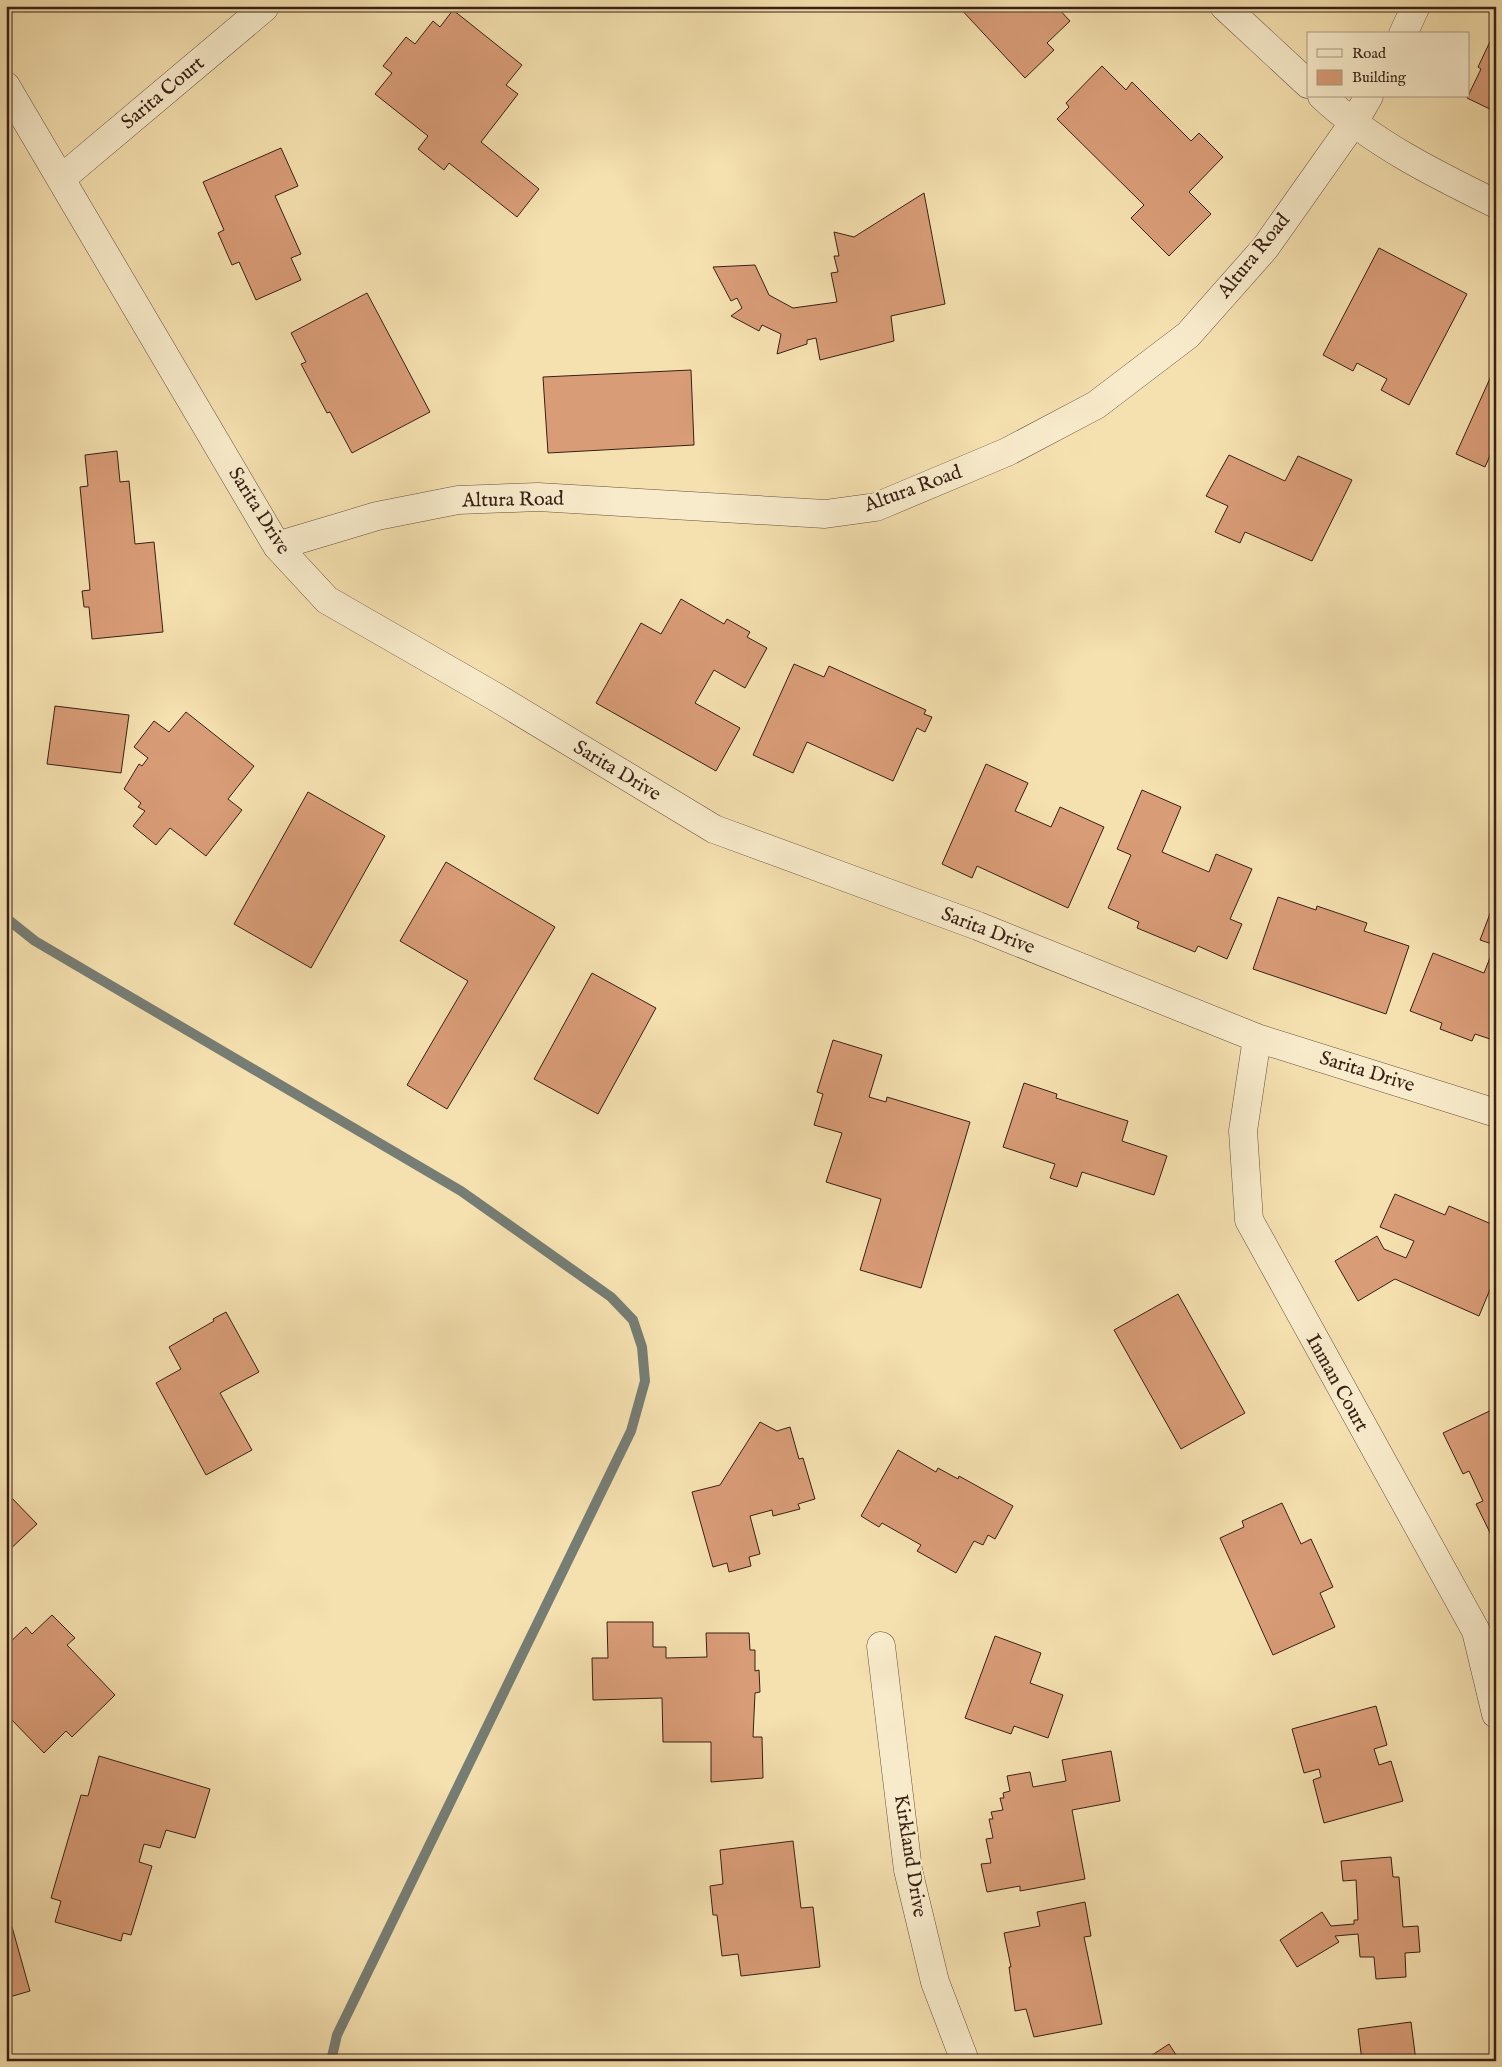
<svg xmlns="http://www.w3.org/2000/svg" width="1502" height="2067" viewBox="0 0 1502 2067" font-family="'IM FELL English',serif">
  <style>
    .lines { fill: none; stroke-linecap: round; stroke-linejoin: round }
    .stream { stroke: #767d74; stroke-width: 10 }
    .building { fill: #d89c77; stroke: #382016 }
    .minor-casing { stroke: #67503c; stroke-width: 29 }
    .minor { stroke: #f8ebcb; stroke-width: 28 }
    .labels { text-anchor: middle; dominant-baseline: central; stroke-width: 4.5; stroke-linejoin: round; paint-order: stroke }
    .street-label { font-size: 20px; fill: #382016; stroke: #f8ebcb }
  </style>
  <rect width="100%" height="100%" fill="#f5e0af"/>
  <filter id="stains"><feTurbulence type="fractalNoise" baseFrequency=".004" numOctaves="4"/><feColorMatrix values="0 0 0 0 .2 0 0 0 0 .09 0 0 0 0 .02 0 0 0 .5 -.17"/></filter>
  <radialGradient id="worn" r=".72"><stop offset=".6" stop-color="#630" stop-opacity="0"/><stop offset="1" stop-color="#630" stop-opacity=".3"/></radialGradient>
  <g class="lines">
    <path class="stream" d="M 6,918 L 35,941 L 461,1191 L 611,1297 L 633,1320 L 642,1347 L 645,1381 L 631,1431 L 337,2035 L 331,2061"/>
  </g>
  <path class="building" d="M 958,6 L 1056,6 L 1070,21 L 1047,43 L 1054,50 L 1025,78 Z
    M 453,10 L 522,65 L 506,85 L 518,94 L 481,142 L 539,189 L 517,217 L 449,163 L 444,170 L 418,149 L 428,136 L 375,94 L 392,73 L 383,66 L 406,37 L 415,44 L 433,21 L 440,27 Z
    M 1496,29 L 1496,119 L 1491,117 L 1494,111 L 1467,98 L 1481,69 L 1478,67 Z
    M 1102,66 L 1126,90 L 1132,82 L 1191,141 L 1199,133 L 1223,157 L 1189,192 L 1211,214 L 1169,256 L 1131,218 L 1144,205 L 1057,119 L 1069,107 L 1066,103 Z
    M 281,148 L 298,186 L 275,196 L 301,254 L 291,258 L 301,280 L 256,300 L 239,262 L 232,265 L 218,233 L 224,230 L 203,182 Z
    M 924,193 L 945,304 L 891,316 L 894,341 L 820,360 L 816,338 L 807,340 L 807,344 L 777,354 L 781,334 L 762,325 L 759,331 L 731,316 L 742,308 L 737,298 L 731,301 L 713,267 L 755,265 L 769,295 L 793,308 L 837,302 L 831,273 L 838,272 L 834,256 L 839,256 L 834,232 L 854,237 Z
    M 1379,248 L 1467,294 L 1409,405 L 1381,390 L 1387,379 L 1357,363 L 1353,371 L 1323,355 Z
    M 367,293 L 430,412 L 352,453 L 330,412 L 327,413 L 301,364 L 306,362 L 291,333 Z
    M 1496,365 L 1496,442 L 1485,467 L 1456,454 Z
    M 691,370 L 694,445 L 548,453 L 543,377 Z
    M 117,451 L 120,482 L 129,481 L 135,544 L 154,542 L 163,632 L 92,639 L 89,607 L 84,607 L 82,591 L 90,590 L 80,487 L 88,486 L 85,455 Z
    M 1229,455 L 1285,481 L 1298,456 L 1352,480 L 1312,561 L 1245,532 L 1240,543 L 1215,532 L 1228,506 L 1206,496 Z
    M 681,599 L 724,624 L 727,619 L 750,632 L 747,637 L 767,648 L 745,688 L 714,670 L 695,703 L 740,728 L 716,771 L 596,703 L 641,623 L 661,634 Z
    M 794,664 L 824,677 L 829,666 L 926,710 L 924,714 L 932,717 L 925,732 L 917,728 L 893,781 L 807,742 L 793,773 L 753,755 Z
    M 55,706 L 129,715 L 121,773 L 47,764 Z
    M 186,712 L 254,766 L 228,799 L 242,810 L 206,856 L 170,828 L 156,845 L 133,826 L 145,811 L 138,807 L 141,803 L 124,789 L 139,764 L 142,766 L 148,758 L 134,747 L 154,721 L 169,732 Z
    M 986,764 L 1028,783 L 1015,811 L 1051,827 L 1060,807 L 1104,827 L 1068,908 L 977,866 L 972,878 L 942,864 Z
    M 1142,790 L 1181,807 L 1162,852 L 1209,872 L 1216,854 L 1252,869 L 1230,919 L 1242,924 L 1227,959 L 1198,946 L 1195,952 L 1137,928 L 1139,922 L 1108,908 L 1131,855 L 1117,849 Z
    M 308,792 L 385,836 L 311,968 L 234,924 Z
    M 446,862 L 555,927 L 447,1109 L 407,1085 L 468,981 L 400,941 Z
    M 1278,897 L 1316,910 L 1317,906 L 1367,923 L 1364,931 L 1409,946 L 1386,1014 L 1253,969 Z
    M 1491,911 L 1496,913 L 1496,1041 L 1475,1034 L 1472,1041 L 1440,1029 L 1442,1023 L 1410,1011 L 1433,953 L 1484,973 L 1495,945 L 1480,940 Z
    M 592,973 L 656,1008 L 598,1114 L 534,1079 Z
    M 833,1040 L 882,1055 L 869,1097 L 886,1102 L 887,1097 L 970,1122 L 921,1288 L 860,1270 L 881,1199 L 826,1182 L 842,1133 L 814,1125 L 823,1094 L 817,1092 Z
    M 1024,1083 L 1057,1094 L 1056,1098 L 1128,1121 L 1122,1141 L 1167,1156 L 1154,1195 L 1082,1172 L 1077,1187 L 1050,1178 L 1055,1164 L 1003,1147 Z
    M 1395,1194 L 1445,1215 L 1449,1206 L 1496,1226 L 1496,1275 L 1479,1316 L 1395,1279 L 1358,1301 L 1335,1261 L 1377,1236 L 1384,1249 L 1406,1258 L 1414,1241 L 1380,1227 Z
    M 1178,1294 L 1245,1413 L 1181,1449 L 1114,1330 Z
    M 226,1312 L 259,1372 L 220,1393 L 252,1450 L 206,1475 L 156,1383 L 181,1369 L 169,1347 L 214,1321 L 213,1319 Z
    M 1496,1408 L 1496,1545 L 1476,1504 L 1483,1501 L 1469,1471 L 1463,1474 L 1443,1433 Z
    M 760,1422 L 777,1431 L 790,1427 L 799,1459 L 803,1458 L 815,1499 L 798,1504 L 800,1509 L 773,1516 L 772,1510 L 750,1516 L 760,1554 L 749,1557 L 751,1566 L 729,1572 L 727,1563 L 713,1567 L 692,1492 L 720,1485 Z
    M 898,1450 L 936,1472 L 938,1468 L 958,1479 L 959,1476 L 1013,1506 L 995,1539 L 988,1535 L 983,1545 L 974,1541 L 956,1573 L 917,1551 L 921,1545 L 882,1523 L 879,1527 L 861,1516 Z
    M 6,1492 L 37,1524 L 6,1553 Z
    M 1282,1503 L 1301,1544 L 1311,1539 L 1333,1587 L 1320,1593 L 1335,1627 L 1273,1655 L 1220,1538 L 1244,1527 L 1242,1521 Z
    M 52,1615 L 75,1638 L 67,1645 L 115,1695 L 72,1737 L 66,1731 L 44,1753 L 6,1714 L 6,1646 L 26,1627 L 32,1634 Z
    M 607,1622 L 653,1622 L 653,1647 L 666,1647 L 666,1658 L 707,1657 L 706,1633 L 749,1633 L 750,1650 L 755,1650 L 755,1671 L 759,1670 L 760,1692 L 755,1693 L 753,1737 L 762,1737 L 763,1778 L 711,1782 L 711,1742 L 663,1742 L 662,1698 L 593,1700 L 592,1658 L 608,1658 Z
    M 995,1636 L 1041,1653 L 1030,1683 L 1063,1695 L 1048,1738 L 1014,1726 L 1011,1734 L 965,1718 Z
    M 1376,1706 L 1387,1745 L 1374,1749 L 1379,1765 L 1391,1761 L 1403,1801 L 1324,1823 L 1313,1780 L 1321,1777 L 1319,1769 L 1304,1773 L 1292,1729 Z
    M 1111,1751 L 1120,1801 L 1072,1810 L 1085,1879 L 1020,1891 L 1020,1886 L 987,1892 L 981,1864 L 991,1863 L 986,1839 L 993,1838 L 989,1819 L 993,1819 L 991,1812 L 1003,1810 L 1000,1798 L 1004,1798 L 1003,1793 L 1010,1791 L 1007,1776 L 1030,1772 L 1033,1787 L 1066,1781 L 1062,1760 Z
    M 99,1756 L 210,1789 L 195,1838 L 166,1830 L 160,1848 L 144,1844 L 139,1862 L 152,1866 L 131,1935 L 123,1933 L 121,1941 L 55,1922 L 61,1901 L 51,1898 L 81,1795 L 88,1796 Z
    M 793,1841 L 801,1908 L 813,1907 L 820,1967 L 741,1976 L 738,1954 L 722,1956 L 717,1915 L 713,1915 L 710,1886 L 723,1884 L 720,1850 Z
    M 1391,1857 L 1393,1877 L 1399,1877 L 1403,1927 L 1418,1926 L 1420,1952 L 1405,1953 L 1406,1977 L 1376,1979 L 1374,1957 L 1360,1957 L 1358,1934 L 1335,1936 L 1339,1942 L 1297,1967 L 1280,1940 L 1322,1912 L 1331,1926 L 1354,1924 L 1354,1920 L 1358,1920 L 1356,1880 L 1343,1881 L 1341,1861 Z
    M 1085,1902 L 1091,1936 L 1084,1937 L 1102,2024 L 1034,2037 L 1026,2009 L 1015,2011 L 1009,1967 L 1011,1967 L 1004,1933 L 1040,1926 L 1037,1912 Z
    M 12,1927 L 30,1991 L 6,1998 L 6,1928 Z
    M 1411,2022 L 1416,2061 L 1362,2061 L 1358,2029 Z
    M 1169,2044 L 1180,2061 L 1143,2061 Z"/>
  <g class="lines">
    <g class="minor-casing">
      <path id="minor" d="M 1224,6 L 1308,84
        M 1403,34 L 1416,6
        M 6,86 L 277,546 L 327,600 L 494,696 L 714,829 L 978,926 L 1257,1038 L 1496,1113
        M 1322,96 C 1372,143 1435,174 1496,204
        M 62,178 L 264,8
        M 277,546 L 377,516 L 458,500 L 538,497 L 825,514 L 876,507 L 1007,452 L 1096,405 L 1188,335 L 1265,248 L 1354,122 L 1369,96
        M 1257,1038 L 1243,1131 L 1249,1220 L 1476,1631 L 1496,1714
        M 881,1646 L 908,1870 L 935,1982 L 965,2061"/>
    </g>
    <use href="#minor" class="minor"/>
  </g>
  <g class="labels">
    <g class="street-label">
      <text transform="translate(163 93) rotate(-40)">Sarita Court</text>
      <text transform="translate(1254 256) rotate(-51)">Altura Road</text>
      <text transform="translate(913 489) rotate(-20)">Altura Road</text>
      <text transform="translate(513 500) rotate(-1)">Altura Road</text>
      <text transform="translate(259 511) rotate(58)">Sarita Drive</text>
      <text transform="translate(617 771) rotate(31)">Sarita Drive</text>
      <text transform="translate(988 931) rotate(21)">Sarita Drive</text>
      <text transform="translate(1367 1072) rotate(17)">Sarita Drive</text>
      <text transform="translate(1337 1383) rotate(61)">Inman Court</text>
      <text transform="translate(910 1856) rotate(81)">Kirkland Drive</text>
    </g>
  </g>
  <rect width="1502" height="2067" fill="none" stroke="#f5e0af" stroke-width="25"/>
  <rect x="8" y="8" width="1487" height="2052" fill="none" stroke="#382016" stroke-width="2.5"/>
  <rect x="12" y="12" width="1477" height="2042" fill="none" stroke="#382016"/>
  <rect x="1307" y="32" width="162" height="65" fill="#f8ebcb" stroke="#ab9a83"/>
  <rect x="1317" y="49" width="25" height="8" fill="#f8ebcb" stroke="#ab9a83"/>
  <text x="1352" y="58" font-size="15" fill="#382016">Road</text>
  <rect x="1317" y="70" width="25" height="15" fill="#d89c77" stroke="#ab9a83"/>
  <text x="1352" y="82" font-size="15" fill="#382016">Building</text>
  <rect width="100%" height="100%" filter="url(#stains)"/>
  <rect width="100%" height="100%" fill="url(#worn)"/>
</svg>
